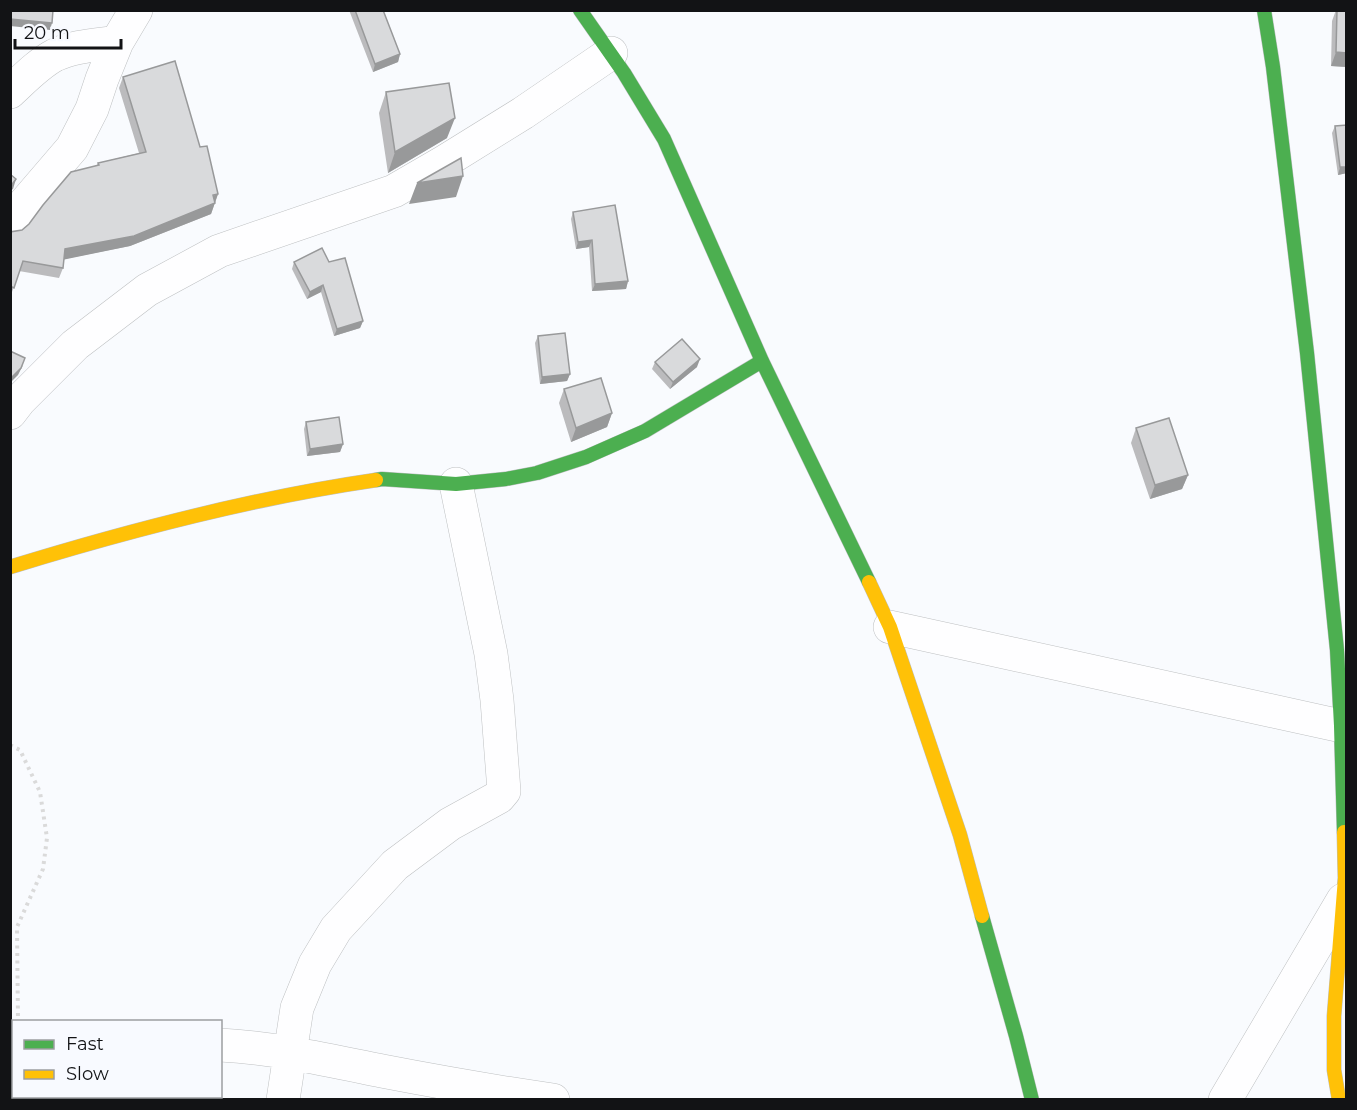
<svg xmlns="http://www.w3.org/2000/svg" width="1357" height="1110" viewBox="0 0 1357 1110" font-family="Montserrat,sans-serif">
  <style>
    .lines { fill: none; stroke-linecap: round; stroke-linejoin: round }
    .street-casing { stroke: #bec0c2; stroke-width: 34 }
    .fast-casing { stroke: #bec0c2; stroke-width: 15 }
    .slow-casing { stroke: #bec0c2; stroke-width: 15 }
    .path { stroke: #dadada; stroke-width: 4; stroke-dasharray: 3 4.5; stroke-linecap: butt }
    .street { stroke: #fefeff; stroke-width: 33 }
    .fast { stroke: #4caf50; stroke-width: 14 }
    .slow { stroke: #ffc107; stroke-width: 14 }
    .wall { fill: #bbbbbd }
    .shaded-wall { fill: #98999a }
    .building { fill: #d9dadc; stroke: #98999a; stroke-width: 1.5 }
  </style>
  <rect width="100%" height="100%" fill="#f9fbfe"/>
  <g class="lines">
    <g class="street-casing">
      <path id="street" d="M 10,92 C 24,79 38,64 55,55 C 74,46 97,45 117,42
        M 10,224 L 24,204 L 72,148 L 92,109 L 102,79 L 117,42 L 136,10
        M 10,413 L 20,400 L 75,345 L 147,290 L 219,251 L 394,191 L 444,162 L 523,113 L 611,53
        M 890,627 L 1341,726
        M 220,1045 C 275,1048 328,1060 382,1071 C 439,1082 496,1092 553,1100
        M 10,1056 L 14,1056
        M 283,1100 L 297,1008 L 315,964 L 336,929 L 395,865 L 450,824 L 499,797 L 504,791 L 497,700 L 491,654 L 456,484
        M 1225,1100 L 1343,900"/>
    </g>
    <g class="fast-casing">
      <path id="fast" d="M 580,10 L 624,73 L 664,139 L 762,361 L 869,582
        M 1264,10 L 1273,67 L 1307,353 L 1337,650 L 1341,726 L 1344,832
        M 376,480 L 382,479 L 456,484 L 506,479 L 537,473 L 586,457 L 645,431 L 762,361
        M 982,916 L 1016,1036 L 1032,1100"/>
    </g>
    <g class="slow-casing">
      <path id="slow" d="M 10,567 C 130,530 252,498 376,480
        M 869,582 L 890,627 L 960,835 L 982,916
        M 1339,1100 L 1334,1070 L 1334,1016 L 1345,878 L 1344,832"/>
    </g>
    <path class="path" d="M 10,745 L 20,750 L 40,792 L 47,838 L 43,869 L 17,927 L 18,1022"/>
    <use href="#street" class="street"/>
    <use href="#fast" class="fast"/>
    <use href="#slow" class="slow"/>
  </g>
  <path class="wall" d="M 349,10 L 383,10 L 400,54 L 398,62 L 373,72 Z
    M 1336,10 L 1347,10 L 1347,67 L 1331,66 L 1332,21 Z
    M 123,77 L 200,147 L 218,194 L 211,214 L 130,246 L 64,259 L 63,268 L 59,278 L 19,271 L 10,298 L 10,232 L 22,230 L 97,165 L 98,163 L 139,153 L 119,88 Z
    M 386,92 L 447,138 L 388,173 L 379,113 Z
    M 1347,125 L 1347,173 L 1338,175 L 1332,133 L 1335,126 Z
    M 573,212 L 628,281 L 626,289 L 592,291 L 589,247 L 576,249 L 571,219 Z
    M 294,262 L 329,262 L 363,321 L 360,328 L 334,336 L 321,292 L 307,299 L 292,269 Z
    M 538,336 L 570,374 L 567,381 L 540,384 L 535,343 Z
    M 655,362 L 697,367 L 670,389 L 652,369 Z
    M 564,389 L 612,413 L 607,427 L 571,442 L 559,403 Z
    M 306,422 L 343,444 L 340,452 L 307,456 L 304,429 Z
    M 1136,428 L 1188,475 L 1182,489 L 1150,499 L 1131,443 Z"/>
  <path class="shaded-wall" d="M 10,19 L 52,23 L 50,30 L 10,26 Z
    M 1336,52 L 1347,53 L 1347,67 L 1331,66 Z
    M 400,54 L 398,62 L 373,72 L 375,64 Z
    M 455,118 L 447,138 L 388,173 L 395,152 Z
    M 1340,167 L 1347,167 L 1347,173 L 1338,175 Z
    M 463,176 L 456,197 L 409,204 L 417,183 Z
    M 16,179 L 13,189 L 10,191 L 10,187 Z
    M 218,194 L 211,214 L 130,246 L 62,260 L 65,249 Z
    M 592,240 L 589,247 L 576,249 L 578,242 Z
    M 628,281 L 626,289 L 592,291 L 595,284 Z
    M 323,285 L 321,292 L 307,299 L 310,292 Z
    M 363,321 L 360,328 L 334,336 L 337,329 Z
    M 700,359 L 697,367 L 670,389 L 673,382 Z
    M 23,365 L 18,375 L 10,383 L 10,379 Z
    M 570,374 L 567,381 L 540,384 L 542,377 Z
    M 612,413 L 607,427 L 571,442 L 576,428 Z
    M 343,444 L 340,452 L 307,456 L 310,449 Z
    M 1188,475 L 1182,489 L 1150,499 L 1155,485 Z"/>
  <path class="building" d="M 10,10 L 53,10 L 52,23 L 10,19 Z
    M 355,10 L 383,10 L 400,54 L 375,64 Z
    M 1337,10 L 1347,10 L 1347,53 L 1336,52 Z
    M 175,61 L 200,147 L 207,146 L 218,194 L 213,195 L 215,203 L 134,236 L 65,249 L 63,268 L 23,261 L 14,288 L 10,286 L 10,232 L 22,230 L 29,224 L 43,205 L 71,172 L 99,165 L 98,163 L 146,152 L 123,77 Z
    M 449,83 L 455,118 L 395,152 L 386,92 Z
    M 1347,125 L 1347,167 L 1340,167 L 1335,126 Z
    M 461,158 L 463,176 L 417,183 Z
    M 10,174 L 16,179 L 10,187 Z
    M 615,205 L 628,281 L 595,284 L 592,240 L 578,242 L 573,212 Z
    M 322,248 L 329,262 L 345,258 L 363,321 L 337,329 L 323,285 L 310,292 L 294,262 Z
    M 565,333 L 570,374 L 542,377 L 538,336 Z
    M 682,339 L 700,359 L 673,382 L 655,362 Z
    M 10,351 L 25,358 L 21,368 L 10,379 Z
    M 601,378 L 612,413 L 576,428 L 564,389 Z
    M 339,417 L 343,444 L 310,449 L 306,422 Z
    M 1169,418 L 1188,475 L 1155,485 L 1136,428 Z"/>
  <rect width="1357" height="1110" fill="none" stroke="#121315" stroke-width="24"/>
  <rect x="12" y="1020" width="210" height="78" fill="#f8faff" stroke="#9c9ea1" stroke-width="1.5"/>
  <rect x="24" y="1040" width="30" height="9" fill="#4caf50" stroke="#9c9ea1" stroke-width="1.5"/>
  <text x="66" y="1050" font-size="18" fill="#121315">Fast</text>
  <rect x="24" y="1070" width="30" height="9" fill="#ffc107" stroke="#9c9ea1" stroke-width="1.5"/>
  <text x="66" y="1080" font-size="18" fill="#121315">Slow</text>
  <path d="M15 39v9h106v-9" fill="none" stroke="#121315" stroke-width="3"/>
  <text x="24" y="39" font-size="18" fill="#121315" stroke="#f8faff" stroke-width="4.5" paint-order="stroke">20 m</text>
</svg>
